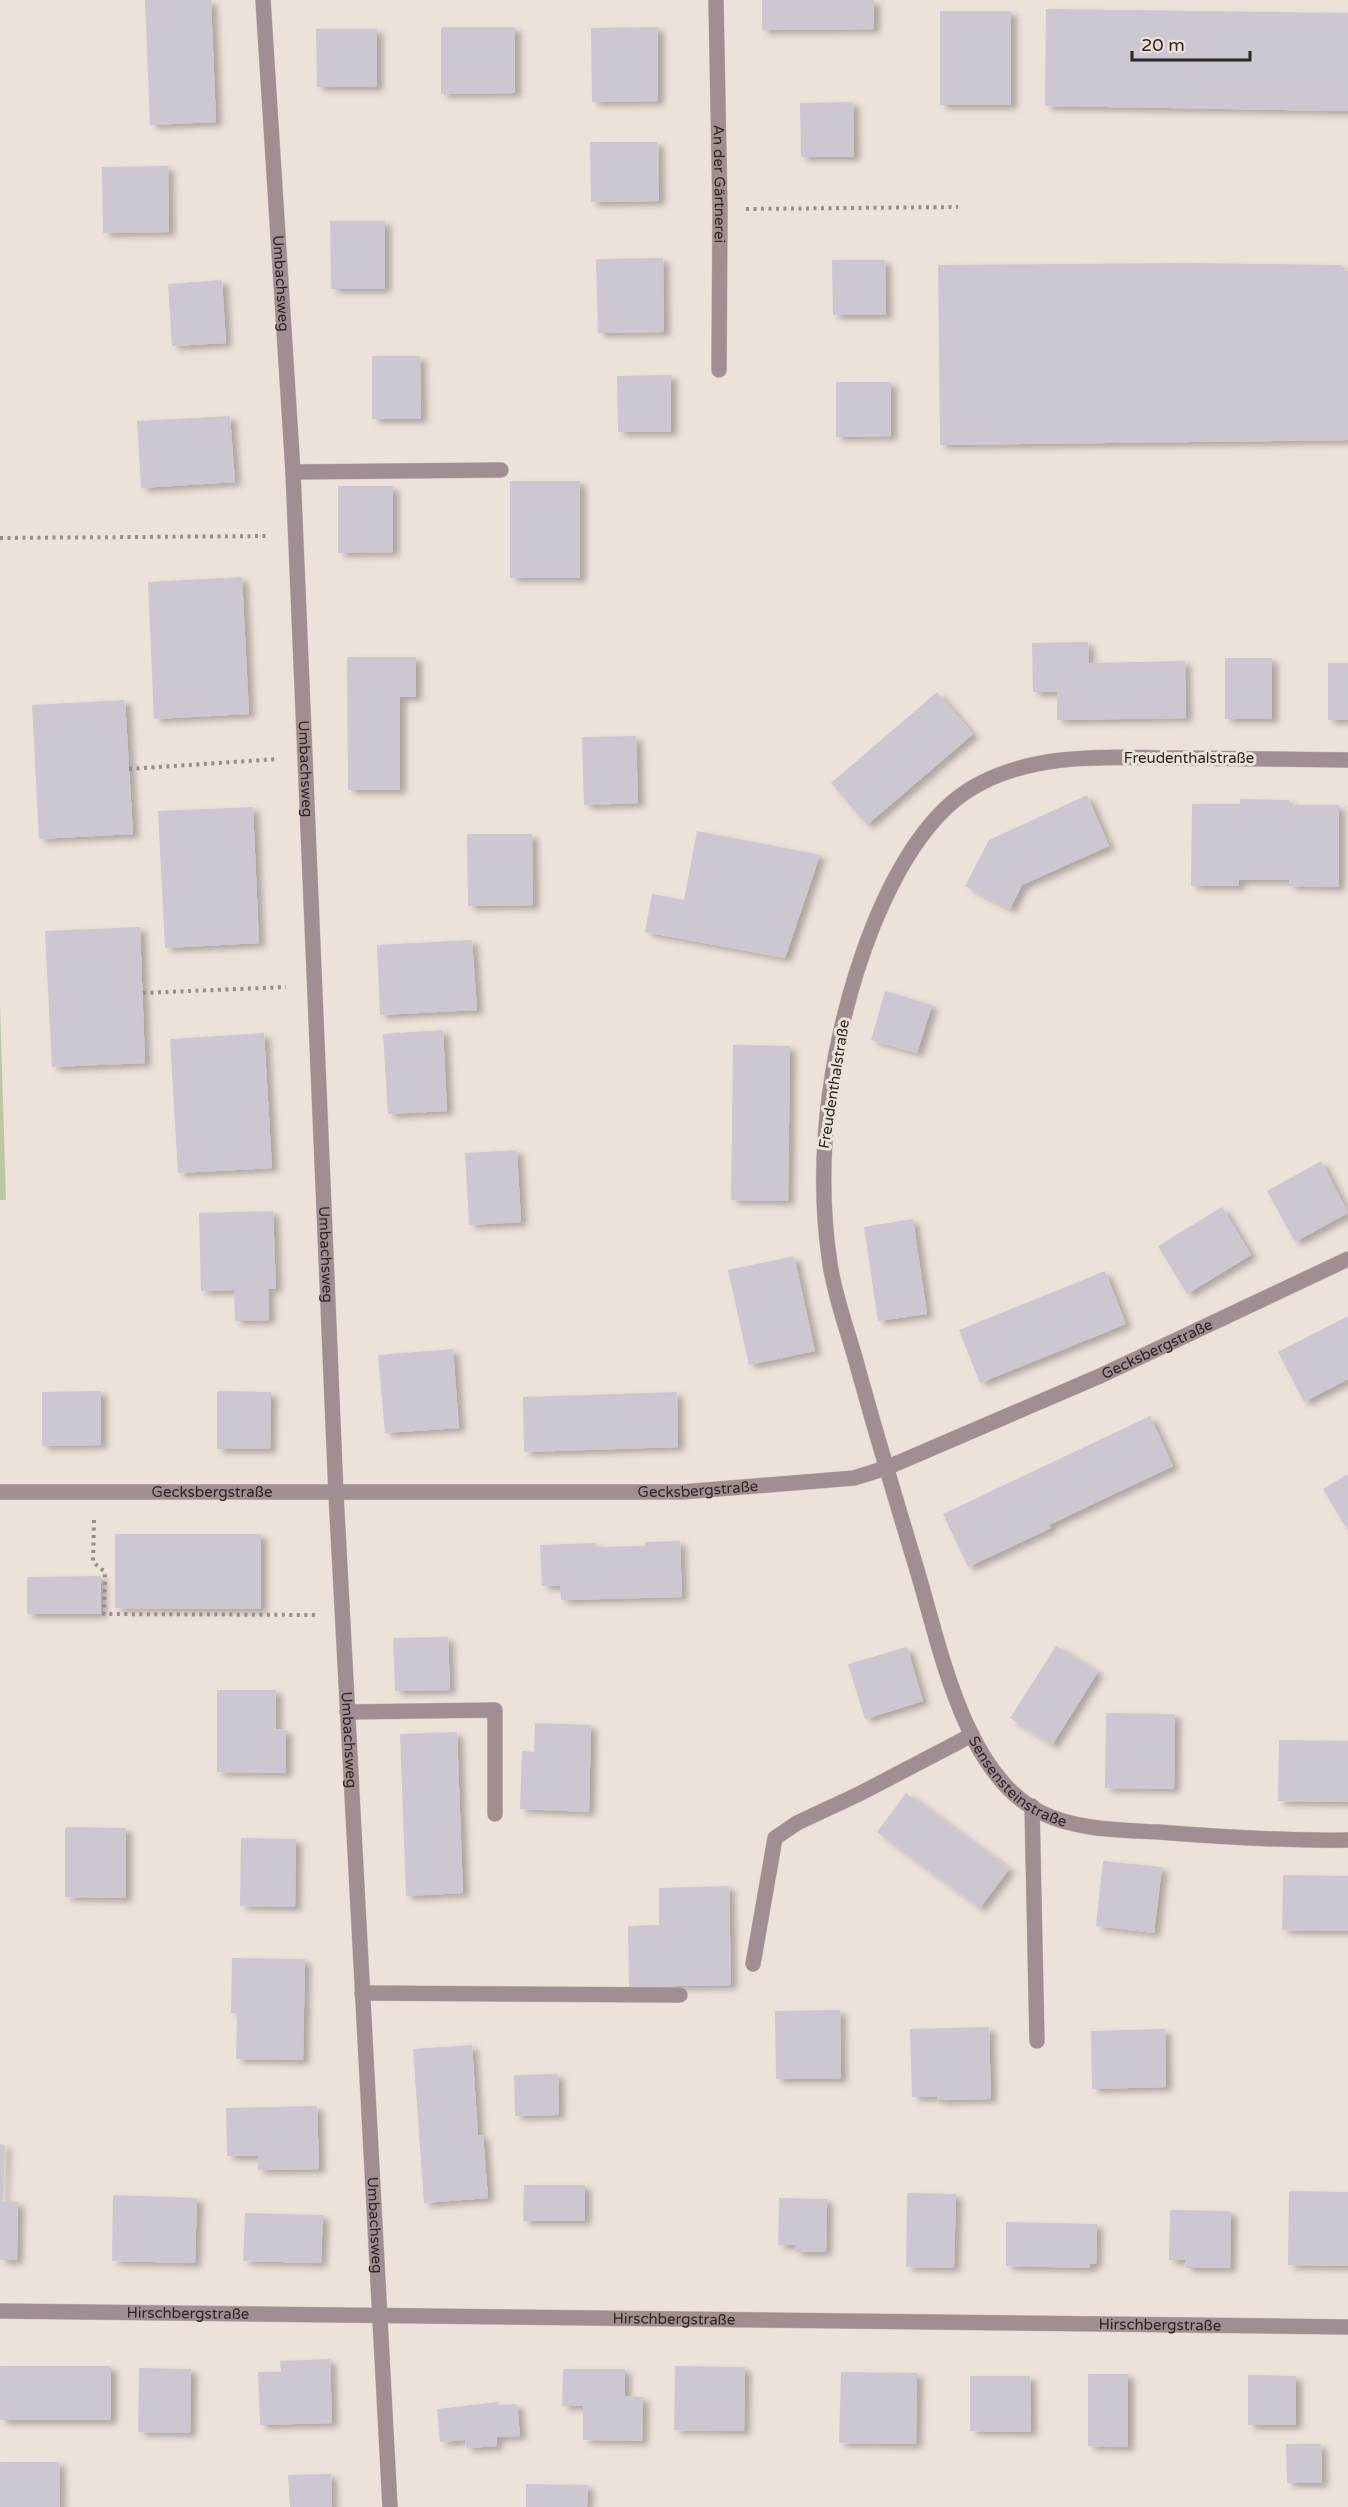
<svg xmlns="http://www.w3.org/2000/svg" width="1348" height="2507" viewBox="0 0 1348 2507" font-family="'Varela Round',sans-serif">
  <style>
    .green { fill: #bcc7a5 }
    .building { fill: #cdc7d2; filter: url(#shadow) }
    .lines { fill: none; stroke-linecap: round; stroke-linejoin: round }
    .service-casing { stroke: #cac0b9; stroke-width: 16 }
    .minor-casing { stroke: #cac0b9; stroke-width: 16 }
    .path { stroke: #968e89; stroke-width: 4; stroke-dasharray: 3 4.5; stroke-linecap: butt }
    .service { stroke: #a18e92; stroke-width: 15 }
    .minor { stroke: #a18e92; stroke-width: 15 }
    .labels { text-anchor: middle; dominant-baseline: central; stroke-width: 6; stroke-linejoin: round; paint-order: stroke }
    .street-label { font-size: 15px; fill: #2b2724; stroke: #ede2da }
  </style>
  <defs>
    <filter id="shadow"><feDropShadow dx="6" dy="4" stdDeviation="3" flood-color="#0004"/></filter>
  </defs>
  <rect width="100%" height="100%" fill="#ede2da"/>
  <path class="green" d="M 0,1004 L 6,1200 L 0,1200 Z"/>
  <path class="building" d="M 145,0 L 211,0 L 216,122 L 150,125 Z
    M 762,0 L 874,0 L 874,29 L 762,30 Z
    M 1046,9 L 1348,13 L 1348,111 L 1045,106 Z
    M 940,11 L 1011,11 L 1011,105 L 940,105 Z
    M 441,27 L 515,27 L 515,93 L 441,94 Z
    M 658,27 L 658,101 L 592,102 L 591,28 Z
    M 316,29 L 377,29 L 377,87 L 317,87 Z
    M 853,102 L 854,157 L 801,157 L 800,103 Z
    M 590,142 L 658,142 L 659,201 L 591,202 Z
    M 168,166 L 169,232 L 103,233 L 102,167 Z
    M 330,221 L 385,221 L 385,289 L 331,289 Z
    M 663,258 L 664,332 L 598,333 L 596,259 Z
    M 832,260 L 885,260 L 886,315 L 833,315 Z
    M 1189,263 L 1341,265 L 1341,270 L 1348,271 L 1348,440 L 940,445 L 938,265 Z
    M 222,280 L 226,343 L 172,346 L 168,284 Z
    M 372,356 L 420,356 L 421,419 L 372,419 Z
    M 671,375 L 671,432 L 618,432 L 617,376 Z
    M 836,382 L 891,382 L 891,436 L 836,437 Z
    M 230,416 L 235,482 L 141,488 L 137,421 Z
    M 510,481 L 580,481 L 580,578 L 510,578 Z
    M 338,486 L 393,486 L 393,552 L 338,553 Z
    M 242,577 L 249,714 L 154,719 L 148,582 Z
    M 1088,642 L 1089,663 L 1185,661 L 1186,718 L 1057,720 L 1057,692 L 1033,692 L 1032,643 Z
    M 347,657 L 416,657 L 416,697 L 400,697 L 400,790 L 348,790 Z
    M 1225,658 L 1272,658 L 1272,719 L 1225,719 Z
    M 1328,663 L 1348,663 L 1348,720 L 1328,720 Z
    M 937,692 L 973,734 L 867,825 L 831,783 Z
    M 125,700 L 133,834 L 39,839 L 32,705 Z
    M 636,736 L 638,803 L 584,805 L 582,737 Z
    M 1087,795 L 1109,846 L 1022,885 L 1010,909 L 965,886 L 989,840 Z
    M 1240,799 L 1289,800 L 1289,805 L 1339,805 L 1339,887 L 1289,886 L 1289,880 L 1239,880 L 1239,886 L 1191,886 L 1192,804 L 1240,804 Z
    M 253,807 L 259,943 L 165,948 L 158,811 Z
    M 697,831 L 820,855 L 785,958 L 645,932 L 652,894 L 684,900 Z
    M 467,834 L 532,834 L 533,905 L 468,906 Z
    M 140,927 L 145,1063 L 52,1067 L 45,931 Z
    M 472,940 L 477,1010 L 380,1015 L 377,945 Z
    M 885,991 L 932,1005 L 917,1053 L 871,1040 Z
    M 443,1030 L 447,1111 L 388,1114 L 383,1034 Z
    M 264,1033 L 272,1168 L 178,1173 L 170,1039 Z
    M 733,1045 L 790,1046 L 788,1201 L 731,1200 Z
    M 517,1150 L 521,1222 L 469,1225 L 465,1153 Z
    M 1321,1161 L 1348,1213 L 1295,1242 L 1267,1191 Z
    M 1222,1207 L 1251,1255 L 1187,1294 L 1158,1246 Z
    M 273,1211 L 276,1289 L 268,1289 L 269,1320 L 235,1321 L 234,1290 L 201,1291 L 199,1213 Z
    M 913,1219 L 927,1314 L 878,1321 L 864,1227 Z
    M 794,1256 L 815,1351 L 749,1365 L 728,1270 Z
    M 1105,1271 L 1126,1324 L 980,1383 L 959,1330 Z
    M 1348,1316 L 1348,1379 L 1304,1402 L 1278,1352 Z
    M 453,1349 L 459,1428 L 385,1433 L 378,1355 Z
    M 101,1391 L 101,1445 L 42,1446 L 42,1392 Z
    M 217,1391 L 271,1392 L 270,1449 L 217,1449 Z
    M 677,1392 L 678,1447 L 524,1452 L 523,1397 Z
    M 1150,1416 L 1173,1466 L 1049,1525 L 1051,1528 L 968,1567 L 943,1514 Z
    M 1348,1474 L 1348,1531 L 1323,1489 Z
    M 115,1534 L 261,1534 L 261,1609 L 115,1608 Z
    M 680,1541 L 682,1597 L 561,1600 L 560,1586 L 542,1586 L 540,1545 L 595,1543 L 595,1547 L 645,1546 L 645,1542 Z
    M 101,1576 L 101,1614 L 27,1614 L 27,1577 Z
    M 448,1637 L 450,1690 L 395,1691 L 393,1638 Z
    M 1056,1646 L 1098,1672 L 1052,1745 L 1010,1718 Z
    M 907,1647 L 923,1701 L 865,1719 L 848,1664 Z
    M 217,1690 L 276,1690 L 276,1729 L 286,1730 L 286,1773 L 217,1772 Z
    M 1106,1713 L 1175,1714 L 1174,1789 L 1105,1788 Z
    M 535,1723 L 591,1725 L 589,1812 L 520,1809 L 522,1751 L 534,1752 Z
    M 457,1732 L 463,1893 L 406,1896 L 400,1734 Z
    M 1279,1740 L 1348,1741 L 1348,1802 L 1278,1801 Z
    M 906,1793 L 1009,1869 L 980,1908 L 877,1832 Z
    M 65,1827 L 126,1828 L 126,1898 L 65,1897 Z
    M 241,1838 L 296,1839 L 295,1907 L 240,1906 Z
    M 1103,1861 L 1162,1867 L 1154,1933 L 1096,1926 Z
    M 1283,1875 L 1348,1876 L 1348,1931 L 1282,1930 Z
    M 729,1886 L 731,1985 L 629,1987 L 628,1926 L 659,1925 L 659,1888 Z
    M 232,1958 L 305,1959 L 303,2060 L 236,2059 L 237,2013 L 231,2013 Z
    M 840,2010 L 841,2079 L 776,2079 L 775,2011 Z
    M 989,2027 L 991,2099 L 937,2100 L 937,2097 L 912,2097 L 910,2029 Z
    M 1165,2029 L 1166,2087 L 1092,2089 L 1091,2031 Z
    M 472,2045 L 478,2135 L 483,2135 L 488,2198 L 424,2203 L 413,2049 Z
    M 558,2074 L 559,2115 L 515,2116 L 514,2075 Z
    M 317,2106 L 319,2169 L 258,2170 L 258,2156 L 227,2156 L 226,2108 Z
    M 0,2144 L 5,2145 L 3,2202 L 18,2202 L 17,2260 L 0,2260 Z
    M 524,2185 L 585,2185 L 585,2221 L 523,2221 Z
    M 1289,2191 L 1348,2192 L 1348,2266 L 1288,2265 Z
    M 907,2193 L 956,2194 L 954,2268 L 906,2267 Z
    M 113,2195 L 197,2198 L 195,2263 L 112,2261 Z
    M 779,2198 L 827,2199 L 826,2252 L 795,2252 L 796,2245 L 778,2245 Z
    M 1170,2210 L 1231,2211 L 1230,2268 L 1185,2268 L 1186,2260 L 1169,2260 Z
    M 245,2213 L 323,2215 L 321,2263 L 243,2261 Z
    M 1006,2222 L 1097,2224 L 1096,2264 L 1090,2264 L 1090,2268 L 1006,2266 Z
    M 330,2359 L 332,2423 L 260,2425 L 258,2372 L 281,2372 L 280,2361 Z
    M 0,2366 L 111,2366 L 111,2420 L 0,2420 Z
    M 675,2366 L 745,2367 L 744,2431 L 674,2430 Z
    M 139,2368 L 191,2369 L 190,2433 L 138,2432 Z
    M 563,2369 L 625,2369 L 625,2396 L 643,2397 L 642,2441 L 583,2440 L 583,2406 L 562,2406 Z
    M 841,2372 L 917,2373 L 916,2444 L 839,2443 Z
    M 1088,2374 L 1128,2374 L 1128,2447 L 1088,2446 Z
    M 1248,2375 L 1296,2376 L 1296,2425 L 1248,2425 Z
    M 970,2376 L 1030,2376 L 1031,2432 L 970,2431 Z
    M 498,2402 L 498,2405 L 517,2404 L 520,2436 L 497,2437 L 497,2446 L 466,2448 L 465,2440 L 440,2442 L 437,2409 Z
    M 1286,2444 L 1321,2444 L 1322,2483 L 1287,2483 Z
    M 0,2462 L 59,2462 L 60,2507 L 0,2507 Z
    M 331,2474 L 332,2507 L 290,2507 L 288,2475 Z
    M 526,2484 L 588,2485 L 587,2507 L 526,2507 Z"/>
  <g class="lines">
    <g class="service-casing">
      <path id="service" d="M 293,472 L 501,470
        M 347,1712 L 495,1710 L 495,1814
        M 1032,1806 L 1037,2041
        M 753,1964 L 775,1838 L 797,1823 L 859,1794 L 972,1735
        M 362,1993 L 680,1995"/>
    </g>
    <g class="minor-casing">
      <g id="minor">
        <path id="s1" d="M 263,0 L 293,472 L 336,1494 L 390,2507"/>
        <path id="s2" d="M 716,0 L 720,210 L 719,370"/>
        <path id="s3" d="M 1348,760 C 1294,759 1239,759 1185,758 C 1113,758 1036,750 972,788 C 925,816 893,877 873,926 C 832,1030 813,1154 830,1264 C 835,1297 847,1329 856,1361 C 875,1431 896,1500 917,1570 C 940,1646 964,1776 1042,1813 C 1077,1830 1120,1830 1158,1832 C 1221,1837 1284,1841 1348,1840"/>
        <path id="s4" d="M 0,1492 L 682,1492 L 854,1478 L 886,1468 L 1100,1376 L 1348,1259"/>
        <path id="s5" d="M 0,2311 L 1348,2327"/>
      </g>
    </g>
    <path class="path" d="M 746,209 L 958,207
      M 0,538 L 269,536
      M 129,769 L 278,759
      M 143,993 L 286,987
      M 94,1520 L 93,1562 L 105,1572 L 104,1614 L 315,1615"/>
    <use href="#service" class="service"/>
    <use href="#minor" class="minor"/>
  </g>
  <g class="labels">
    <g class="street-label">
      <text stroke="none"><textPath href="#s2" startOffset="184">An der Gärtnerei</textPath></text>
      <text stroke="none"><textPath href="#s1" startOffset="284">Umbachsweg</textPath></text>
      <text x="1189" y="758">Freudenthalstraße</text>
      <text stroke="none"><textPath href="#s1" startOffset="770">Umbachsweg</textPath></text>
      <text transform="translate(834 1084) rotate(-81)">Freudenthalstraße</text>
      <text stroke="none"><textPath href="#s1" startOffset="1256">Umbachsweg</textPath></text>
      <text stroke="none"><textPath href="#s4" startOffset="1184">Gecksbergstraße</textPath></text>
      <text stroke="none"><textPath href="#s4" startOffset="698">Gecksbergstraße</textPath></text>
      <text stroke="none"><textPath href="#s4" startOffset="212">Gecksbergstraße</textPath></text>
      <text stroke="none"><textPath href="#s1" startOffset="1742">Umbachsweg</textPath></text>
      <text stroke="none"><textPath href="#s3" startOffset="1458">Sensensteinstraße</textPath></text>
      <text stroke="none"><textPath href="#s1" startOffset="2228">Umbachsweg</textPath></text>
      <text stroke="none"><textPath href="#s5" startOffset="188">Hirschbergstraße</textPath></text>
      <text stroke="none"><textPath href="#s5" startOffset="674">Hirschbergstraße</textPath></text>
      <text stroke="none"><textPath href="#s5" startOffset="1160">Hirschbergstraße</textPath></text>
    </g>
  </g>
  <path d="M1132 51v9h118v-9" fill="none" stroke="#2b2724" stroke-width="3"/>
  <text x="1141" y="51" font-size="18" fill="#2b2724" stroke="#ede2da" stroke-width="4.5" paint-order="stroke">20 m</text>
</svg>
